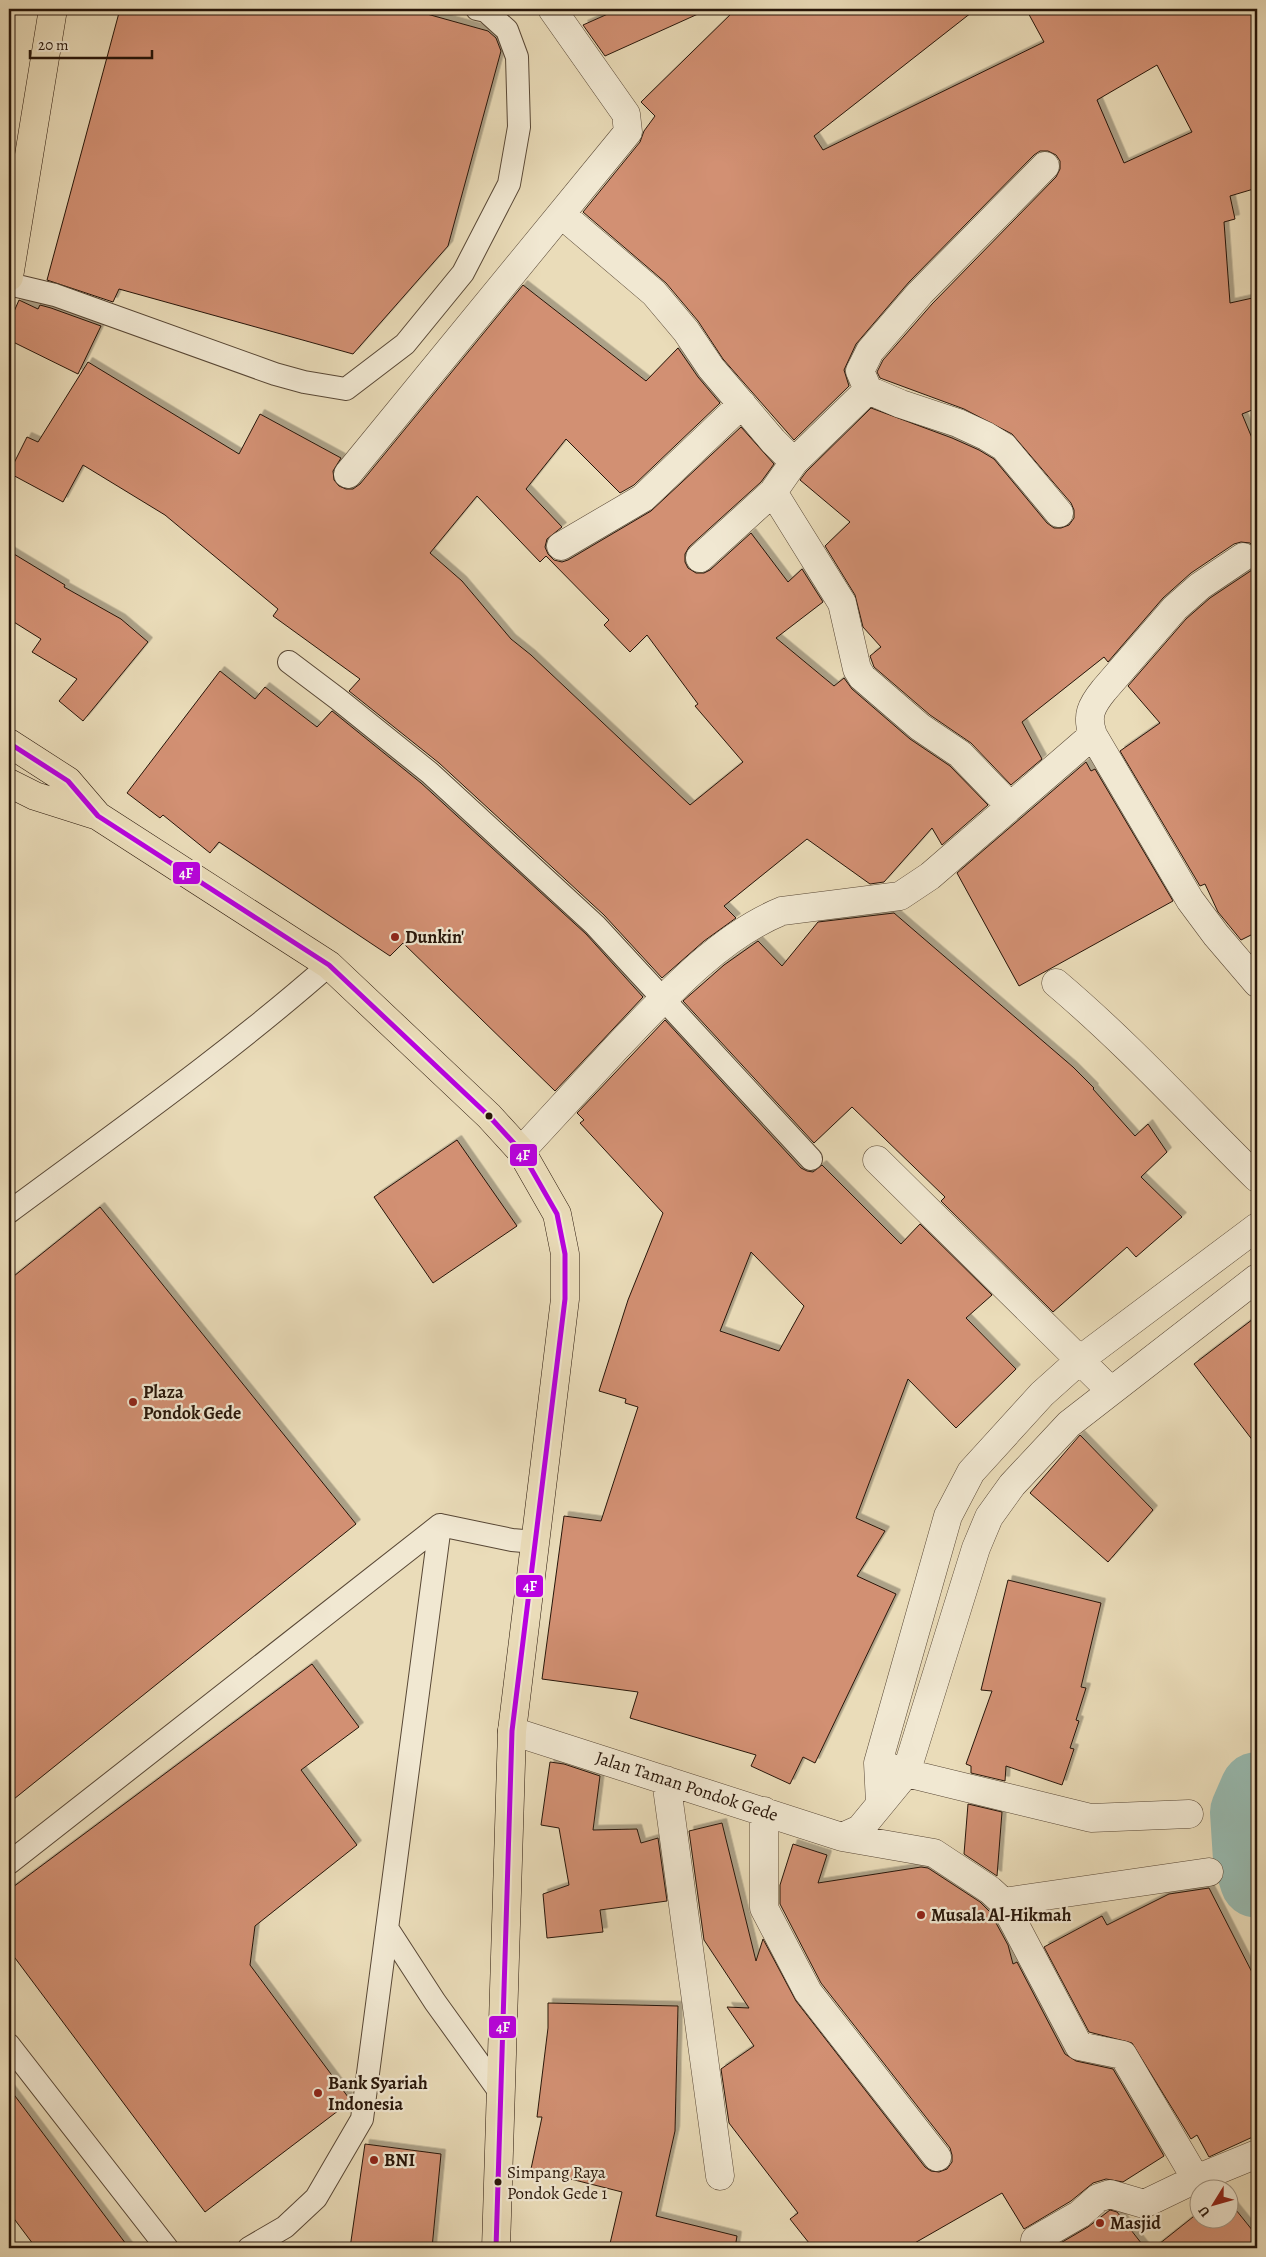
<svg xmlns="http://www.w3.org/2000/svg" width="1266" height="2257" viewBox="0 0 1266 2257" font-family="Alegreya,serif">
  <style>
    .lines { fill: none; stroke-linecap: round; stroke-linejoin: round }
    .river { stroke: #98bbb1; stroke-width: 74 }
    .building { fill: #d29073; stroke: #271509; fill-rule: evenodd; filter: url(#shadow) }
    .service-casing { stroke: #584735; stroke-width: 24 }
    .minor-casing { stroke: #584735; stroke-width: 29 }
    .primary-casing { stroke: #271509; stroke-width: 29 }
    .service { stroke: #f1e8d2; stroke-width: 22 }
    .minor { stroke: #f1e8d2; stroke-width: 28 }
    .primary { stroke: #eadcb9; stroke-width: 28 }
    .bus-1-casing { stroke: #f1e8d2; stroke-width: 9 }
    .bus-1 { stroke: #b900e2; stroke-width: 5 }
    .poi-dot { fill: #8f2418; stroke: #f1e8d2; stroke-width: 2 }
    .bus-dot { fill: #271509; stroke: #f1e8d2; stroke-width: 2 }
    .labels { text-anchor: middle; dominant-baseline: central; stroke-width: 4.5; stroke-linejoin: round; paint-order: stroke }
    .bus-label { font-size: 17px; fill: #271509; stroke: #f1e8d2; text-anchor: start }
    .poi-label { font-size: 18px; font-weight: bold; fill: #271509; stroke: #f1e8d2; text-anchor: start }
    .street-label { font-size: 18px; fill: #271509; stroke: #f1e8d2 }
    .line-badge { stroke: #f1e8d2; stroke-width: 2 }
    .badge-label { font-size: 14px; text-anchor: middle; font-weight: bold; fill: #fff }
  </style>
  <defs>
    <filter id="shadow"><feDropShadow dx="4.5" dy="-4.5" stdDeviation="0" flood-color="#0004"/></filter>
  </defs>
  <rect width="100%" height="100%" fill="#eadcb9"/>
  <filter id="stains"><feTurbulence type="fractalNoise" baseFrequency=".004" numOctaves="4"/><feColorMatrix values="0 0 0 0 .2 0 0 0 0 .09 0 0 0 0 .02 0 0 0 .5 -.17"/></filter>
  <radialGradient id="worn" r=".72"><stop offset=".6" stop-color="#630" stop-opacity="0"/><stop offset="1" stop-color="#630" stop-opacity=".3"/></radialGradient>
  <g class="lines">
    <path class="river" d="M 1257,1789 L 1247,1812 L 1250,1859 L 1257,1881"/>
  </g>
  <path class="building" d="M 120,9 L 409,9 L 488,31 L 496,38 L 501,51 L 448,246 L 353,354 L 119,289 L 113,302 L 47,280 Z
    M 619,9 L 709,9 L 605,56 L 583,25 Z
    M 736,9 L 976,9 L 814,136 L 823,150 L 1044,42 L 1026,9 L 1257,9 L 1257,188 L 1230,196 L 1235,219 L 1224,222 L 1230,303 L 1257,297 L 1257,408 L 1242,414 L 1257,450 L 1257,552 L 1250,543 L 1241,542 L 1234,544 L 1191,573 L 1163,598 L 1108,662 L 1104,657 L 1022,722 L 1042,759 L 1011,785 L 971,743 L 930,715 L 874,667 L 870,656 L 881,647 L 863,627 L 855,595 L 825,546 L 850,522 L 800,480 L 806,472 L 871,408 L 952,438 L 979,450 L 994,459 L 1047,523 L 1054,528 L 1061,528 L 1069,525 L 1074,518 L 1074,510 L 1071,503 L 1012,434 L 964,409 L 880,378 L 877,372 L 883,360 L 932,304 L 1056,177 L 1060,169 L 1060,161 L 1056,155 L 1048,151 L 1040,151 L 1034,155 L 909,282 L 856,344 L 844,370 L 849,386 L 794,440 L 723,359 L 698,321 L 666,283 L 583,212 L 640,142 L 644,131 L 655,116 L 641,102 ZM 1157,65 L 1192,132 L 1124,163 L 1097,100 Z
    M 523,285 L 646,381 L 678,348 L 698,377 L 720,403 L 634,485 L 620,493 L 566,439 L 526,489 L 562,527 L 547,539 L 545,547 L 548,554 L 554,560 L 562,562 L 568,560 L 651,511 L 741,427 L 774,464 L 761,482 L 689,547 L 685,554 L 685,562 L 688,568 L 696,573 L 704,573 L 710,570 L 751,533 L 788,582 L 802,569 L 823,602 L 776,638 L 834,686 L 844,678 L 852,689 L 910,739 L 950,766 L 988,805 L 942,845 L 932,828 L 884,882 L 870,884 L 807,839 L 724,906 L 736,918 L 704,941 L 662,978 L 604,915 L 439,763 L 349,691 L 360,679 L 273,616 L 278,609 L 165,515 L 83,465 L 63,502 L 9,473 L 27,437 L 38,442 L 88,362 L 239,454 L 260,414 L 341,458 L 333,471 L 334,480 L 339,486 L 346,489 L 353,489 L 360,484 ZM 477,496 L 540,562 L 546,556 L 609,620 L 604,625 L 630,652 L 647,635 L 698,704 L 695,706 L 743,762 L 690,805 L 531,655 L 511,639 L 462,581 L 430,553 Z
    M 19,300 L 38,309 L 40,305 L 51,308 L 101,326 L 78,374 L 9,340 L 9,323 Z
    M 9,551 L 65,585 L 64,587 L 121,619 L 148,642 L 83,721 L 59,701 L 77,679 L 32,652 L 41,639 L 9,619 Z
    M 1257,563 L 1257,932 L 1241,940 L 1218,912 L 1205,884 L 1200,886 L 1120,751 L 1160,723 L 1128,686 L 1186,619 L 1210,598 L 1252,570 Z
    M 220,671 L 255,699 L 265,687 L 317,727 L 332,711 L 421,783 L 586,934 L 643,997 L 555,1091 L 403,943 L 390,956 L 219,842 L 210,853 L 163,815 L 160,818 L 127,793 Z
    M 1086,762 L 1091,771 L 1095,769 L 1173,901 L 1019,986 L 957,873 Z
    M 894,913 L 1073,1067 L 1094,1088 L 1093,1089 L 1135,1136 L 1148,1124 L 1167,1152 L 1141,1177 L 1182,1217 L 1136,1257 L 1127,1247 L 1053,1312 L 941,1201 L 945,1197 L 852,1107 L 814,1143 L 683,1001 L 724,965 L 758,941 L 782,966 L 818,922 Z
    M 665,1020 L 801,1168 L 807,1171 L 813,1172 L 822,1165 L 901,1244 L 920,1224 L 992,1295 L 966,1318 L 1016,1369 L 956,1428 L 908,1379 L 856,1518 L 885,1531 L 857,1576 L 896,1594 L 815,1763 L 803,1757 L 790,1784 L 751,1766 L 756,1755 L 630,1718 L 638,1692 L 542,1679 L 564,1516 L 601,1521 L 638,1407 L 625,1403 L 626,1399 L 599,1391 L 628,1300 L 663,1213 L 580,1123 L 584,1120 L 577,1113 ZM 751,1252 L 804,1306 L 779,1351 L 720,1331 Z
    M 457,1140 L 517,1226 L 433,1283 L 374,1197 Z
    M 100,1207 L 356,1524 L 9,1803 L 9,1280 Z
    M 1257,1316 L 1257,1446 L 1194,1364 Z
    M 1080,1435 L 1153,1510 L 1108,1562 L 1030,1493 Z
    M 1008,1580 L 1101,1603 L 1081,1687 L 1086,1688 L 1076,1720 L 1079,1721 L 1070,1748 L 1074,1749 L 1062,1785 L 1006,1766 L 1005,1781 L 971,1773 L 971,1766 L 966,1764 L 992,1691 L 981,1690 Z
    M 312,1664 L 359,1727 L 301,1770 L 357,1845 L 255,1926 L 250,1965 L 351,2101 L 205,2212 L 9,1950 L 9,1890 Z
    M 550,1762 L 564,1764 L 600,1776 L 593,1830 L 637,1829 L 641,1843 L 658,1838 L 667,1901 L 600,1910 L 603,1932 L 547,1938 L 543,1894 L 569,1885 L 559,1828 L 541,1825 Z
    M 968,1804 L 1002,1812 L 997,1876 L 964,1854 Z
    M 722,1823 L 756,1961 L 763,1939 L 796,2001 L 925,2167 L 931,2171 L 939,2172 L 947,2169 L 952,2162 L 952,2155 L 950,2148 L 821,1983 L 780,1904 L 780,1885 L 793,1844 L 827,1855 L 818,1883 L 921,1867 L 928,1868 L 980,1902 L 990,1912 L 1008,1945 L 1013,1964 L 1017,1962 L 1065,2054 L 1076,2061 L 1113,2069 L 1164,2156 L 1123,2182 L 1106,2179 L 1093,2183 L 1071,2201 L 1024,2229 L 1002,2193 L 906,2248 L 813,2248 L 790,2219 L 798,2213 L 729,2123 L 721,2069 L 754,2046 L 727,2007 L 749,2008 L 704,1940 L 689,1831 Z
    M 1209,1888 L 1257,1982 L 1257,2135 L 1209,2157 L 1197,2135 L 1191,2139 L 1132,2043 L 1089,2032 L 1044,1947 L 1102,1916 L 1107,1925 L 1169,1894 Z
    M 548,2003 L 678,2006 L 675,2131 L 656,2216 L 737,2236 L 735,2248 L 609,2248 L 622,2192 L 531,2169 L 542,2117 L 537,2117 L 548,2028 Z
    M 9,2088 L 129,2248 L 36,2248 L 9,2212 Z
    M 365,2144 L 441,2154 L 432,2248 L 350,2248 Z
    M 1228,2200 L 1257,2236 L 1257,2248 L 1154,2248 L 1198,2213 L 1198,2220 L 1228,2220 Z
    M 1110,2210 L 1117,2212 L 1145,2248 L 1052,2248 L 1088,2227 Z"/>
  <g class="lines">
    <g class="service-casing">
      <path id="service" d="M 9,284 L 55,295 L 275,374 L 304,382 L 346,389 L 405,344 L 463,273 L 509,184 L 519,127 L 517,57 L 507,30 L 486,11 L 477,9
        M 289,662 L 338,699 L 430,773 L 595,925 L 811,1159
        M 9,1212 C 117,1132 228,1054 329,965
        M 9,1863 L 440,1525 L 512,1540 L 535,1542
        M 387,1928 L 435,2002 L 502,2095
        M 9,2045 L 167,2248
        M 249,2248 L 285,2227 L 316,2198 L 362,2119 L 440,1525"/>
    </g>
    <g class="minor-casing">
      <path id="minor" d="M 561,214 L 654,293 L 686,331 L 711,368 L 773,441 L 794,462 L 773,492 L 842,603 L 857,669 L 862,677 L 920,727 L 960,754 L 1010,806
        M 868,390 L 860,371 L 870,351 L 920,293 L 1045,166
        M 794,462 L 868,390 L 901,404 L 958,423 L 986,436 L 1004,447 L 1059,513
        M 348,474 L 628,132 L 626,114 L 552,9
        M 561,546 L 643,498 L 742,404
        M 700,558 L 773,492
        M 1093,735 C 1086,716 1091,706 1104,690 L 1175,608 L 1200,586 L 1243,557
        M 1056,983 C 1127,1043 1190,1112 1257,1178
        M 521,1151 C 552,1117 584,1083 616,1048 C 663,999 718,937 782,911 L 900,896 L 930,876 L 1093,735 L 1190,900 L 1216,935 L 1257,983
        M 877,1160 L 1110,1390
        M 512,1731 L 842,1837 L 860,1829 L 906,1773 L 976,1548 L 989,1517 L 1012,1485 L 1069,1424 L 1257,1278
        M 889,1767 L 906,1773 L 1091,1818 L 1189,1814
        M 666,1780 L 720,2176
        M 880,1803 L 878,1763 L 948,1516 L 971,1472 L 1042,1394 L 1081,1359 L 1257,1227
        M 764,1811 L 764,1908 L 808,1992 L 937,2157
        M 842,1837 L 934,1853 L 990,1890 L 1003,1902 L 1079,2046 L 1123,2055 L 1196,2179 L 1144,2204 L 1110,2194 L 1098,2198 L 1080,2214 L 1035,2240
        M 1003,1902 L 1209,1872
        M 1196,2179 L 1257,2154"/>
    </g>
    <g class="primary-casing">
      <path id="primary" d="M 9,277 L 53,9
        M 9,743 L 68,781 L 98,816
        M 9,783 L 35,796 L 98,816 L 329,965 L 489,1116 L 521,1151 L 557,1214 L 565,1254 L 565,1299 L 512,1731 L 496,2248"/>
    </g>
    <use href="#service" class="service"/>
    <use href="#minor" class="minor"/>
    <use href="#primary" class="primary"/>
    <g class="bus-1-casing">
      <path id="bus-1" d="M 9,743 L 68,781 L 98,816 L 329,965 L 489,1116 L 521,1151 L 557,1214 L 565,1254 L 565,1299 L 512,1731 L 496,2248"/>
    </g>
    <use href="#bus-1" class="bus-1"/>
  </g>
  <g class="poi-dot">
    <circle cx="395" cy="937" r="5"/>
    <circle cx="133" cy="1402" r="5"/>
    <circle cx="921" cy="1915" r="5"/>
    <circle cx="318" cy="2093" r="5"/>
    <circle cx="374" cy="2160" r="5"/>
    <circle cx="1100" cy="2223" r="5"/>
  </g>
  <g class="bus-dot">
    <circle cx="489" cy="1116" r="4.5"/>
    <circle cx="498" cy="2182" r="4.5"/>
  </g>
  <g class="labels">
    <g class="bus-label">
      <text x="507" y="2172">Simpang Raya<tspan x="507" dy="21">Pondok Gede 1</tspan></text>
    </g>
    <g class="poi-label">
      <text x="405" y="937">Dunkin'</text>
      <text x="143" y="1392">Plaza<tspan x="143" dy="21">Pondok Gede</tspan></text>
      <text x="931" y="1915">Musala Al-Hikmah</text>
      <text x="328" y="2083">Bank Syariah<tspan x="328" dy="21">Indonesia</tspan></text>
      <text x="384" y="2160">BNI</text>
      <text x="1110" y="2223">Masjid</text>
    </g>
    <g class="street-label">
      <text transform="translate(687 1786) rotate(18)">Jalan Taman Pondok Gede</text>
    </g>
  </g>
  <g class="line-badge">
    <rect x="172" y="861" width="29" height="24" rx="5" fill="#b900e2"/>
    <rect x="509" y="1143" width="29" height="24" rx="5" fill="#b900e2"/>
    <rect x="515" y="1574" width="29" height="24" rx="5" fill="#b900e2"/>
    <rect x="488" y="2015" width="29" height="24" rx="5" fill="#b900e2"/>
  </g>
  <g class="badge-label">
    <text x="186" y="878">4F</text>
    <text x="523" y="1160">4F</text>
    <text x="530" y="1591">4F</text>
    <text x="503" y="2032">4F</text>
  </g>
  <rect width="1266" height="2257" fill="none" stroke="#eadcb9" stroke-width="30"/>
  <rect x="10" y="10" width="1246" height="2237" fill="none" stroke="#271509" stroke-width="2.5"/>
  <rect x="15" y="15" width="1236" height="2227" fill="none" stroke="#271509"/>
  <g transform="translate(1214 2204) rotate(233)"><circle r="24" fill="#f1e8d2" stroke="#a09482"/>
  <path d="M0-4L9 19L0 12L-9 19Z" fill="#8f2418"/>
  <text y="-8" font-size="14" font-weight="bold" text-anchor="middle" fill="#271509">U</text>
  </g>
  <path d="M30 50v8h122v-8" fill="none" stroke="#271509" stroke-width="2.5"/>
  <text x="38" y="50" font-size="15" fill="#271509" stroke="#f1e8d2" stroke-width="4" paint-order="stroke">20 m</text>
  <rect width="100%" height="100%" filter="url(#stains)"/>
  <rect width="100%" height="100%" fill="url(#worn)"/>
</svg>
